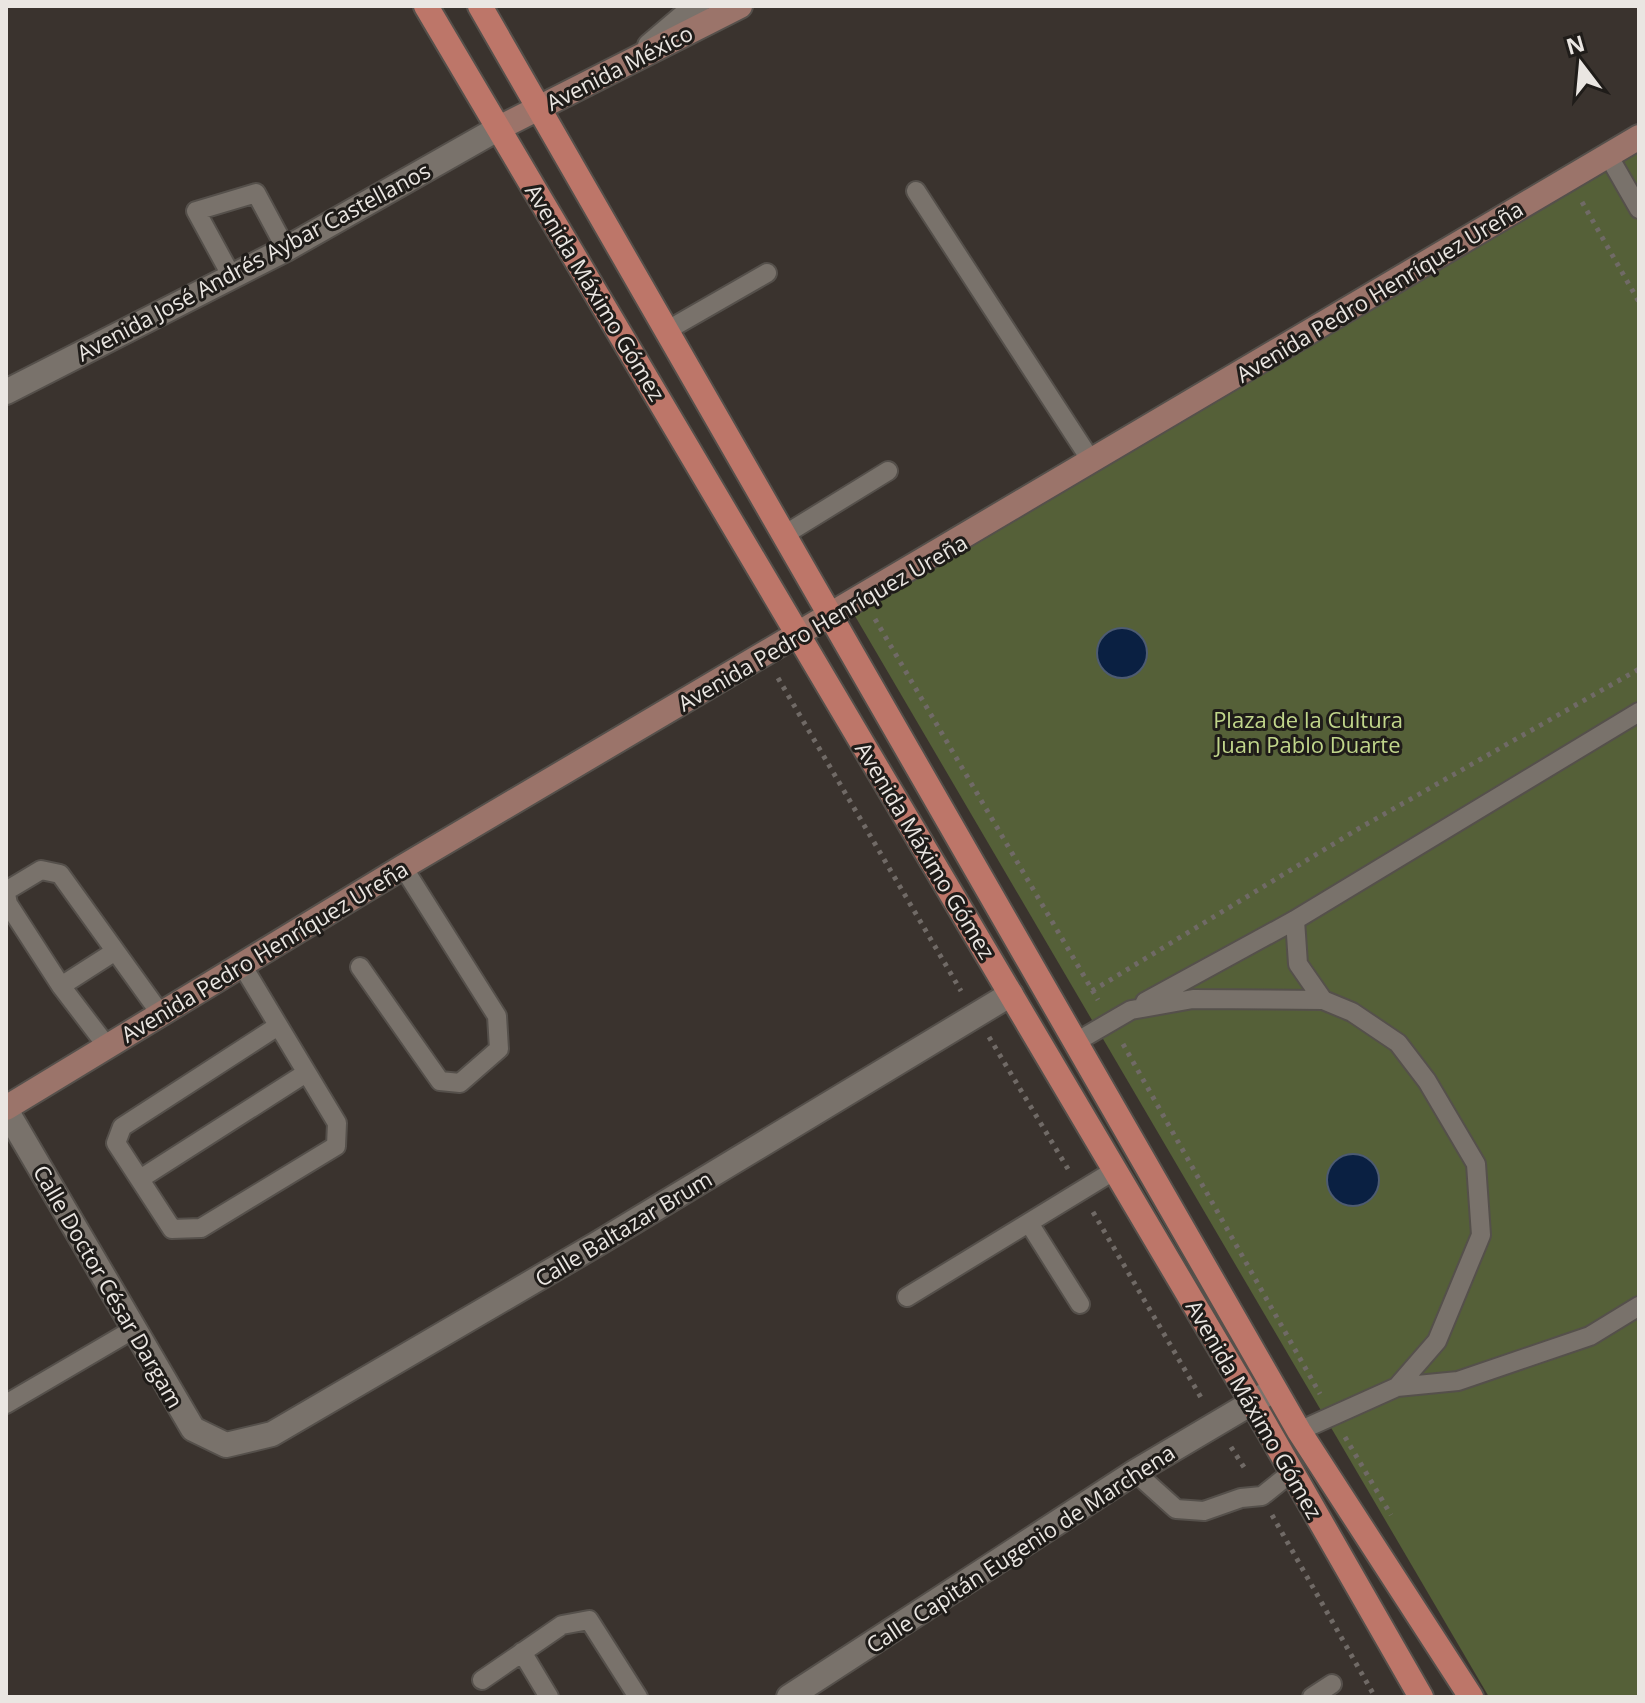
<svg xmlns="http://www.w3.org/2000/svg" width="1645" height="1703" viewBox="0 0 1645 1703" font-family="'Open Sans',sans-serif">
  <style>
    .green { fill: #556038 }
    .water { fill: #0a2042; stroke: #4d5b72; stroke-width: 2 }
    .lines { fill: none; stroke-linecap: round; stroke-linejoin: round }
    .service-casing { stroke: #55504b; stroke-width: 22 }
    .minor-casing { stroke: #55504b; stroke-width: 28 }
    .secondary-casing { stroke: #55504b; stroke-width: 28 }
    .primary-casing { stroke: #55504b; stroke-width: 28 }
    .path { stroke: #706a66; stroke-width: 5; stroke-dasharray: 4 6; stroke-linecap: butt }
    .service { stroke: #79726b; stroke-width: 18 }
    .minor { stroke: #79726b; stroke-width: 24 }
    .secondary { stroke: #9b746a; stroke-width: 24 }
    .primary { stroke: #bd7669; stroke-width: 24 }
    .labels { text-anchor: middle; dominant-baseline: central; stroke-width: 6; stroke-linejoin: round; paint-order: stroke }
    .street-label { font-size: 22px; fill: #eae6e2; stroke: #1f1c19 }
    .park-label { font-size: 22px; fill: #c1d68b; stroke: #1f1c19 }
  </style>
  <rect width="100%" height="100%" fill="#3a332e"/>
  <path class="green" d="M 1639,149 L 1639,1697 L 1489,1697 L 855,616 Z"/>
  <path class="water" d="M1097 653a25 25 0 1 1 50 0a25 25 0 1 1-50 0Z
    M1327 1180a26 26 0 1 1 52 0a26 26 0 1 1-52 0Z"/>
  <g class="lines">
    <g class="service-casing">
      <path id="service" d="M 1608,155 L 1639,209
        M 916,191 L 1092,462
        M 232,277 L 196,211 L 256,193 L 286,249
        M 666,331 L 767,273
        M 784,535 L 888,471
        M 6,891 L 41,870 L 60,874 L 160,1013
        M 6,894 L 8,904 L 61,986 L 106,1045
        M 1295,920 L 1298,964 L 1323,1000
        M 242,965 L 337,1123 L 336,1146 L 201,1228 L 172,1229 L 116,1143 L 122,1127 L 278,1026
        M 360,967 L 440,1081 L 460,1083 L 499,1049 L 497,1016 L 403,867
        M 61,986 L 114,952
        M 1145,1002 L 1295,920 L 1639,712
        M 1076,1042 L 1131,1010 L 1193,999 L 1323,1000 L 1352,1012 L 1398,1043 L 1427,1081 L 1476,1164 L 1481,1235 L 1437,1341 L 1397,1387 L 1299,1431
        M 140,1179 L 306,1073
        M 1029,1223 L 1080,1304
        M 907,1297 L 1115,1170
        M 1397,1387 L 1458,1381 L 1590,1336 L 1639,1306
        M 6,1404 L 134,1329
        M 1135,1472 L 1176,1509 L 1204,1511 L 1241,1498 L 1262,1496 L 1292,1472
        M 522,1652 L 549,1697
        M 482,1680 L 562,1625 L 589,1620 L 638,1697
        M 1312,1697 L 1332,1684"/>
    </g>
    <g class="minor-casing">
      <path id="minor" d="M 650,46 L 697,6
        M 6,392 L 286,249 L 499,128
        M 6,1110 L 193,1429 L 226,1445 L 272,1434 L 597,1244 L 1011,994
        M 789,1697 L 1135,1472 L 1270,1392"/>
    </g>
    <g class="secondary-casing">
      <path id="secondary" d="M 499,128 L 740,6
        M 6,1108 L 403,867 L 1639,137"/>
    </g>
    <g class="primary-casing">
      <path id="primary" d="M 426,6 L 1252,1402 L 1421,1697
        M 480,6 L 1299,1431 L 1471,1697"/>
    </g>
    <path class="path" d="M 1582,202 L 1639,302
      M 875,619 L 1098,1000
      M 778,678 L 961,991
      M 1092,991 L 1358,829 L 1639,669
      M 989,1037 L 1068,1169
      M 1123,1044 L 1320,1394
      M 1093,1212 L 1203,1401
      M 1345,1437 L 1391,1515
      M 1231,1447 L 1247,1472
      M 1272,1515 L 1375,1697"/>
    <use href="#service" class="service"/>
    <use href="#minor" class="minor"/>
    <use href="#secondary" class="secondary"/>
    <use href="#primary" class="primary"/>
  </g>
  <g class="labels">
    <g class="street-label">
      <text transform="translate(619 67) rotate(-27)">Avenida México</text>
      <text transform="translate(253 261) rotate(-28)">Avenida José Andrés Aybar Castellanos</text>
      <text transform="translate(1379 291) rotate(-31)">Avenida Pedro Henríquez Ureña</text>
      <text transform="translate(596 292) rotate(59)">Avenida Máximo Gómez</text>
      <text transform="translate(822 622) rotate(-30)">Avenida Pedro Henríquez Ureña</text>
      <text transform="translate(926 850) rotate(59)">Avenida Máximo Gómez</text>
      <text transform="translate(264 951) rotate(-31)">Avenida Pedro Henríquez Ureña</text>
      <text transform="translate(623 1228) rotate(-31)">Calle Baltazar Brum</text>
      <text transform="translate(109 1286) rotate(60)">Calle Doctor César Dargam</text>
      <text transform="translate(1255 1409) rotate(60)">Avenida Máximo Gómez</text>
      <text transform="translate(1020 1548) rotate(-33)">Calle Capitán Eugenio de Marchena</text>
    </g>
    <g class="park-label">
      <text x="1308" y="719">Plaza de la Cultura<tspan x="1308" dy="25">Juan Pablo Duarte</tspan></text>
    </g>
  </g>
  <rect width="1645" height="1703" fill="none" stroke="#eae6e2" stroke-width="16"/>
  <g transform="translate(1581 64) rotate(344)" stroke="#1f1c19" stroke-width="6" paint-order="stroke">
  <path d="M0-6L14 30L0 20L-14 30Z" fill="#eae6e2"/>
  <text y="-12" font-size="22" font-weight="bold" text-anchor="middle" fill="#eae6e2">N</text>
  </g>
</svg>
